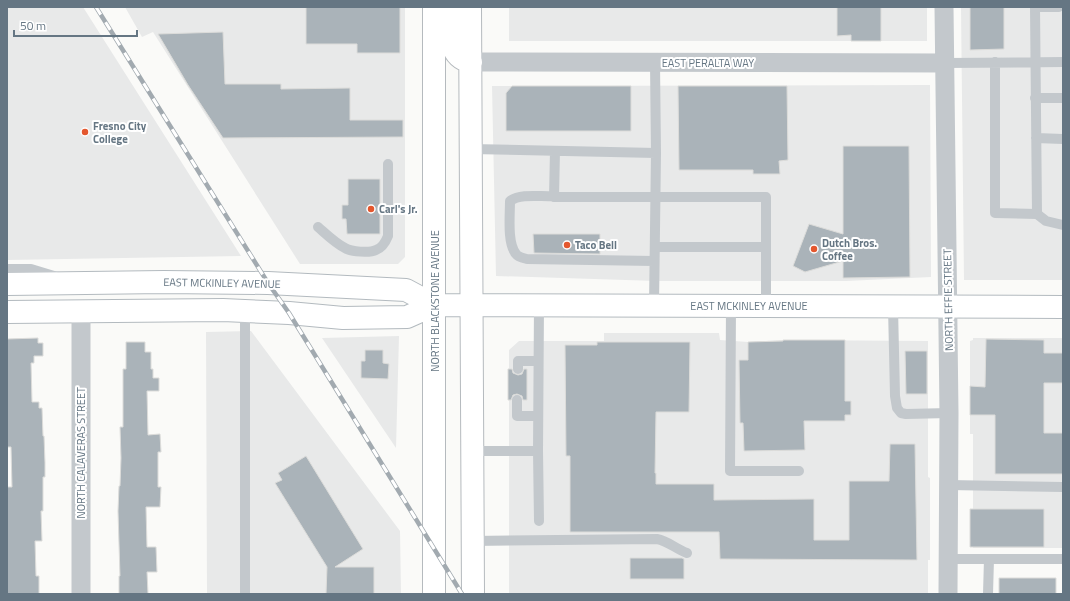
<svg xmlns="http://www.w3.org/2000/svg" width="1070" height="601" viewBox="0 0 1070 601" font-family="'Titillium Web',sans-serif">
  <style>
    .built { fill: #e8e9e9 }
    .building { fill: #aab3b9; stroke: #dcdcda }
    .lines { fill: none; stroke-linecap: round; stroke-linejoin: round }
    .secondary-casing { stroke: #b3babf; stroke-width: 24 }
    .primary-casing { stroke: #b5babe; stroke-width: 24 }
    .lane { stroke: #c3c8cc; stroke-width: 10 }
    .street { stroke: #c3c8cc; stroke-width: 19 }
    .secondary { stroke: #fff; stroke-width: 22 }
    .primary { stroke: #fff; stroke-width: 22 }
    .rail-casing { stroke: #a2aab0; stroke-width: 4.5 }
    .rail { stroke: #fff; stroke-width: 3; stroke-dasharray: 9; stroke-linecap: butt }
    .poi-dot { fill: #e4572e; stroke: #fff; stroke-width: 1.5 }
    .labels { text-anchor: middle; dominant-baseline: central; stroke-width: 4; stroke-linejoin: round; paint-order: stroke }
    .street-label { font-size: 11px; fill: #657683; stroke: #fff }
    .poi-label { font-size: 11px; font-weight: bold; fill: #657683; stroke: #fff; text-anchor: start }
  </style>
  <rect width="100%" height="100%" fill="#fafaf8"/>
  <path class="built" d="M 7,7 L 83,7 L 241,256 L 7,260 Z
    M 125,7 L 405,7 L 405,257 L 398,264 L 300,264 L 153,32 L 142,37 Z
    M 509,7 L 927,7 L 927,41 L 509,41 Z
    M 961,7 L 1063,7 L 1063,280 L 964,280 Z
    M 930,85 L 931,277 L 846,281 L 657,281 L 496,276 L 492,86 Z
    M 251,331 L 400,531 L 401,594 L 207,594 L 206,332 Z
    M 604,333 L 719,333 L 720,340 L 748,342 L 783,340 L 928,341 L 928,477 L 930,478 L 930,560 L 928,560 L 928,594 L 509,594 L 509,350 L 519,341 L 604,341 Z
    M 399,336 L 396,448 L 322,338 Z
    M 973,338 L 1063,338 L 1063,548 L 973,548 L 973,434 L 970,434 L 970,341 L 973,340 Z"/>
  <path class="building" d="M 306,7 L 400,7 L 400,53 L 357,53 L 357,44 L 306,44 Z
    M 837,7 L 881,7 L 881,41 L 851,41 L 851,35 L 837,36 Z
    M 970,7 L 1004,7 L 1004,49 L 970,50 Z
    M 223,32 L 225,84 L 281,84 L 281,89 L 350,88 L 350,120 L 403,120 L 403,137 L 223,138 L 188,85 L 158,34 Z
    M 512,86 L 631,86 L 631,131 L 506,131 L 506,93 Z
    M 678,86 L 787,86 L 788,160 L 779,161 L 780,174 L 753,174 L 753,170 L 679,170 Z
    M 843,146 L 909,146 L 910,277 L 843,278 L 843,261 L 805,272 L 793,266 L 809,224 L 843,234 Z
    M 348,179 L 380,179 L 380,234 L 347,234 L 346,219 L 342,219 L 342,205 L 348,205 Z
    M 533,234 L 600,234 L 600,254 L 534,253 Z
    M 38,338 L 38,343 L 43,343 L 43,356 L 34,356 L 34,363 L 31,363 L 32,402 L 39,402 L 39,408 L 42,408 L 43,436 L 44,436 L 45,463 L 45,477 L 43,477 L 43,511 L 41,511 L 42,541 L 35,541 L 36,576 L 39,576 L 39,594 L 7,594 L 7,487 L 12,487 L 11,447 L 7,447 L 7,339 Z
    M 986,339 L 1044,340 L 1044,353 L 1063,353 L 1063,383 L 1044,383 L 1044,433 L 1063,433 L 1063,474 L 995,474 L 995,415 L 970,415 L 970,386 L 985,387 Z
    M 783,340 L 845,340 L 845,401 L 851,401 L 851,415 L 845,415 L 845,421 L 804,421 L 805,450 L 744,451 L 743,423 L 740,423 L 739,360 L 748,360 L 748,342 L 783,341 Z
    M 126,342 L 145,342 L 145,352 L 151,352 L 151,369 L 153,369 L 153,378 L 159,378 L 159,391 L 147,391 L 148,435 L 160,434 L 161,452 L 158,452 L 158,487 L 161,487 L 160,507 L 146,507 L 147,547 L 156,547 L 157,572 L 147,572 L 148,594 L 119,594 L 119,576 L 120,576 L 118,511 L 119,486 L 120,486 L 121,458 L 120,427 L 123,427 L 123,369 L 126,369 Z
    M 597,342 L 690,342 L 689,412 L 656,412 L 655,473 L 656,473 L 656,484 L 714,484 L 714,500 L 814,499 L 814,540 L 849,540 L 849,481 L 889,481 L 890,444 L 915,444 L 917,560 L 720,559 L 719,532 L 570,532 L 570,456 L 566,456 L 565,345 L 597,345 Z
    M 365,350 L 383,350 L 383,363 L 389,364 L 388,379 L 361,378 L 361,361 L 365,361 Z
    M 905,351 L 927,351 L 927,394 L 906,394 Z
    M 508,369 L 512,369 L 513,373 L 518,375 L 522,374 L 524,369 L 527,369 L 527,400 L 523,400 L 522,396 L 517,394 L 513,395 L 511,400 L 508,400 Z
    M 306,456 L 363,549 L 335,567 L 374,567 L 374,594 L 326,594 L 327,567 L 275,483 L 282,480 L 278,473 Z
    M 970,509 L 1044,509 L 1044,547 L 970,547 Z
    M 630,558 L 682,558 L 684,559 L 684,579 L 630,579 Z
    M 999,578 L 1056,578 L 1056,594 L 999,594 Z"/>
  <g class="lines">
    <g class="secondary-casing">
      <path id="secondary" d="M 7,284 L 164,282 L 268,283 L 406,290 L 434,305 L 1063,307
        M 7,312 L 223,310 L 289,313 L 343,318 L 407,317 L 434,305"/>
    </g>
    <g class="primary-casing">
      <path id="primary" d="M 451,7 C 451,28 445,56 471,62
        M 470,7 L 473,594
        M 434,594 L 434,7"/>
    </g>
    <path class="lane" d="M 1035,7 L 1037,214 L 1046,221 L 1063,225
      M 1035,7 L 1059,7
      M 995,62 L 995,213 L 1037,214
      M 655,63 L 656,153
      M 945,63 L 1063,62
      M 1035,98 L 1063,98
      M 1036,138 L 1063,139
      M 471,149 L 656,153 L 654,306
      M 555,151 L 554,197 L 766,197 L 766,306
      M 554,196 C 541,197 521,193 510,201 C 510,216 507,243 516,254 C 518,257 523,258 527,259 L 654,261
      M 318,227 C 326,234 335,243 345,248 C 351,252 370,253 376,250 C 382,248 386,241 388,236 L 388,164
      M 655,247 L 766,247
      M 7,269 L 31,269 L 54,276
      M 731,306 L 730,471 L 799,471
      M 893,307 L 895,396 L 897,408 L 901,413 L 906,414 L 949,413
      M 518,369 L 518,361 L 538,361
      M 517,400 L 517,416 L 538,416
      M 472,451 L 538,451 L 539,305
      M 538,451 L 539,521
      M 949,485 L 1063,487
      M 472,541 L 657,539 C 668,541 676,549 687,553
      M 948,559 L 1063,559
      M 245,594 L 245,311
      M 988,594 L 989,559"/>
    <path class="street" d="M 944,7 L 949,413 L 948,594
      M 471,62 L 945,63
      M 81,311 L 81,594"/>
    <use href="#secondary" class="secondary"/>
    <use href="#primary" class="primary"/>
    <g class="rail-casing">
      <path id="rail" d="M 96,7 L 268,283 L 289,313 L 462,594"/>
    </g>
    <use href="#rail" class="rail"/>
  </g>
  <g class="poi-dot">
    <circle cx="85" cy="132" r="4"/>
    <circle cx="371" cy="209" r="4"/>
    <circle cx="567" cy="245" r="4"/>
    <circle cx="814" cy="249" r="4"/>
  </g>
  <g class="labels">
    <g class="street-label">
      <text x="708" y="63">EAST PERALTA WAY</text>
      <text transform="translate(222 283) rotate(1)">EAST MCKINLEY AVENUE</text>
      <text transform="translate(948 300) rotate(-91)">NORTH EFFIE STREET</text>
      <text transform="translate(435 301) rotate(-90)">NORTH BLACKSTONE AVENUE</text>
      <text x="749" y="306">EAST MCKINLEY AVENUE</text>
      <text transform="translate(81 453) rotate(-90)">NORTH CALAVERAS STREET</text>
    </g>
    <g class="poi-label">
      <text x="93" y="126">Fresno City<tspan x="93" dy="13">College</tspan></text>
      <text x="379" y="209">Carl's Jr.</text>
      <text x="822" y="243">Dutch Bros.<tspan x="822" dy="13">Coffee</tspan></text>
      <text x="575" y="245">Taco Bell</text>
    </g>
  </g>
  <rect width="1070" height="601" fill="none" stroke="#657683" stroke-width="16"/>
  <path d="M14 30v6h123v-6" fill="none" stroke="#657683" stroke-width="2"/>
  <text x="20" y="30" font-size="12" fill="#657683" stroke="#ffffff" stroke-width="3" paint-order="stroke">50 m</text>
</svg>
